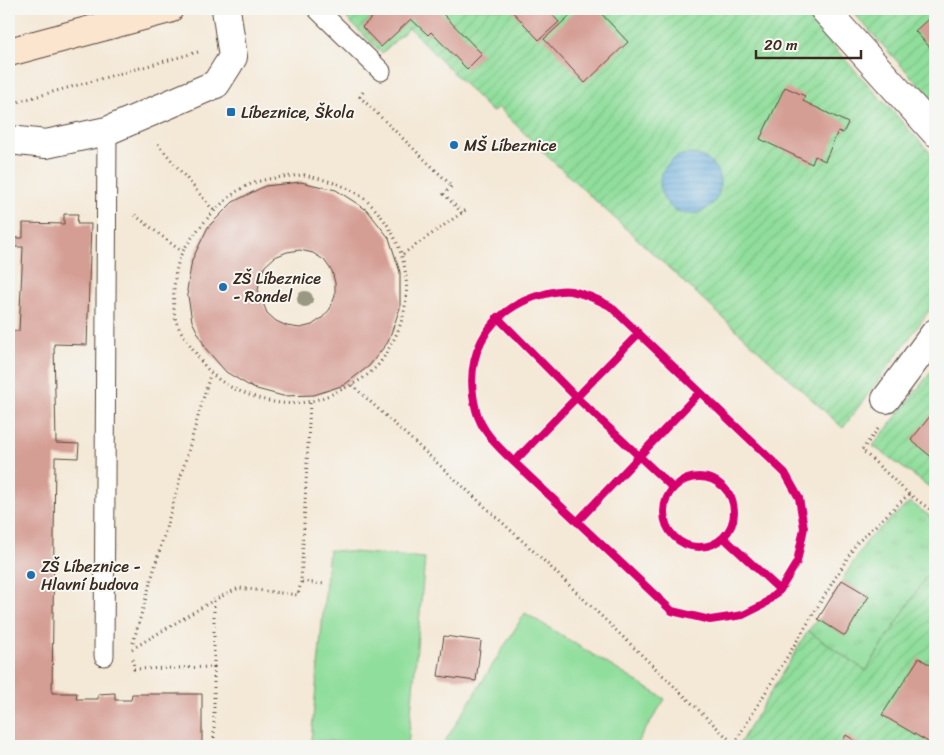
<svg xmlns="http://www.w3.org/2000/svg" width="944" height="755" viewBox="0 0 944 755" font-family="Sriracha,sans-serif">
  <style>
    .grass { fill: url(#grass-tufts); stroke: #66845d }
    .garden { fill: url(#garden-furrows); stroke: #66845d }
    .pitch { fill: #90de9c; stroke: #66845d }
    .water { fill: url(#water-rules); stroke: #516c7e }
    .building { fill: #d59e94; fill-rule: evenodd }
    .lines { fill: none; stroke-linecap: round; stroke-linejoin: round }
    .lane-casing { stroke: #57463a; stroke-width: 21 }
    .street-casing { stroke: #57463a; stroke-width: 30 }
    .secondary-casing { stroke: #57463a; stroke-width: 30 }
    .path { stroke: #57463a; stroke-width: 3; stroke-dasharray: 1 4; stroke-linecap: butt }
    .lane { stroke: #fff; stroke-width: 19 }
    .street { stroke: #fff; stroke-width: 28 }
    .secondary { stroke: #fce5cf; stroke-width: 28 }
    .cycleway-casing { stroke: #f6f6f2; stroke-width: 11 }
    .cycleway { stroke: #d6006c; stroke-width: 8 }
    .tree { fill: #9a9882 }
    .poi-dot { fill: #1f6fb2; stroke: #f6f6f2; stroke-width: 2 }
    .labels { text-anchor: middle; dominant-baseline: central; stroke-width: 4; stroke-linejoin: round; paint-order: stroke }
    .poi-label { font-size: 16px; fill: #3b2a1e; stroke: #f6f6f2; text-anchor: start }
  </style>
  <defs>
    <pattern id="grass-tufts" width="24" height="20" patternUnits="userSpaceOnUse" patternTransform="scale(1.25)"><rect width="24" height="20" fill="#90de9c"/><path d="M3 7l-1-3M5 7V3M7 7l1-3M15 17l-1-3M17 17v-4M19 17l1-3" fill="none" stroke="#7dbf86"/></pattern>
    <pattern id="garden-furrows" width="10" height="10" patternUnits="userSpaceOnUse" patternTransform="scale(1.25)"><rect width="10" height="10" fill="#90de9c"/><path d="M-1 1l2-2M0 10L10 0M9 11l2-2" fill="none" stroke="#7dbf86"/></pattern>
    <pattern id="water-rules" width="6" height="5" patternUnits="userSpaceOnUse" patternTransform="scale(1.25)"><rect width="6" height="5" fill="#67addd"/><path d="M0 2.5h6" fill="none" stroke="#568db3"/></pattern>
  </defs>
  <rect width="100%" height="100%" fill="#f6f6f2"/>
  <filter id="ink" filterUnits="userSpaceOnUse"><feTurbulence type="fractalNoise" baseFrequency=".02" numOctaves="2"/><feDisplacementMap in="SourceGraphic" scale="10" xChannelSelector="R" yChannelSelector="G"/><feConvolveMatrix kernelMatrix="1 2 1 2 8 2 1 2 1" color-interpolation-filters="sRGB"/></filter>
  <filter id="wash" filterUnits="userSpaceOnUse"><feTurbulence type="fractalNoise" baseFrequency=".0096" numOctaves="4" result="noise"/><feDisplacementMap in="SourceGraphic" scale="20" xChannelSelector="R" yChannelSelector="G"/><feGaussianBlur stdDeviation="1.12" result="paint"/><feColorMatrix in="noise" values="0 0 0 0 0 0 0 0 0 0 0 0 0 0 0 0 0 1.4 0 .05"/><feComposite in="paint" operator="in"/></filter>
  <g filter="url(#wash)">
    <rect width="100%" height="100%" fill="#f4e8d6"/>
    <path class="grass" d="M 910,502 L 935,520 L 935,563 L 866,671 L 808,631 L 818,619 L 844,635 L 869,596 L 842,580 L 868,539 Z"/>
    <path class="garden" d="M 359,9 L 799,9 L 935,158 L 935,303 L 843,428 L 548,157 L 498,107 L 492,112 L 409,28 L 382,53 L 347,19 Z
      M 850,9 L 935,9 L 935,103 Z
      M 935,371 L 935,491 L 873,446 L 931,372 Z
      M 935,563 L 935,746 L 738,746 L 808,631 L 866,671 Z"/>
    <path class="pitch" d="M 329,550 L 425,558 L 408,746 L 311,740 Z
      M 525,613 L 665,699 L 635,746 L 442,746 Z"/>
    <path class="water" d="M660 184a30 30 0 1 1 60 0a30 30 0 1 1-60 0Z"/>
    <g id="blocks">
      <path class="building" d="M 381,9 L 438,9 L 482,54 L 467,69 L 431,32 L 428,35 L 411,19 L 381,47 L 362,27 Z
        M 510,9 L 547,9 L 559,22 L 539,40 Z
        M 577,9 L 597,9 L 628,42 L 585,83 L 544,39 Z
        M 935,13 L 935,53 L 915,31 Z
        M 785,87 L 805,96 L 803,101 L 848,123 L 843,133 L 838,131 L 825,161 L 815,156 L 812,164 L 760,139 Z
        M 301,182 L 336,190 L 367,210 L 389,238 L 400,272 L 400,308 L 388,342 L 369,366 L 344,385 L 314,395 L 283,396 L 253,388 L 226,372 L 206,349 L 192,321 L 187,290 L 192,260 L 208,227 L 233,202 L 265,186 ZM 300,250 L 313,253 L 324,260 L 332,271 L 335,283 L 335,296 L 330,309 L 322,318 L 312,325 L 300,328 L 287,326 L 276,321 L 267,313 L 258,290 L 260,278 L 265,266 L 275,257 L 287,252 Z
        M 64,214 L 78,214 L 77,224 L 91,224 L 87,345 L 54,344 L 56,443 L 79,444 L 78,458 L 55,457 L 52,693 L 77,693 L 76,699 L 98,699 L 98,694 L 115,693 L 115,700 L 131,700 L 132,694 L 202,694 L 202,746 L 9,746 L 9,331 L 19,331 L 23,247 L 10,247 L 11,238 L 23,238 L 23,223 L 64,224 Z
        M 935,410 L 935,460 L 911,440 Z
        M 842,580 L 869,596 L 845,636 L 818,619 Z
        M 444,636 L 481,641 L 476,681 L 438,676 Z
        M 919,658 L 935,668 L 935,746 L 882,715 Z
        M 846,735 L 864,746 L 840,746 Z"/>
    </g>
  </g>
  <g filter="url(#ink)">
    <use href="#blocks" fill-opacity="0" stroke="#57463a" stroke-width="1"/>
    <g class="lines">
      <g class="lane-casing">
        <path id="lane" d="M 317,9 L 381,71
          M 104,656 L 107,131"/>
      </g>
      <g class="street-casing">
        <path id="street" d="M 824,9 L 935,132
          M 9,140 L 46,144 L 107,131 L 216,84 L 233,57 L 226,9
          M 886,399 L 935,333"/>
      </g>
      <g class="secondary-casing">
        <path id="secondary" d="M 9,52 L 169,9"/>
      </g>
      <path class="path" d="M 363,92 L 360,97 L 452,186 L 444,194 L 462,213
        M 9,104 L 198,52
        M 158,144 L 213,210
        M 304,175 C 326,180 349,185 367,201 C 406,237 419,293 393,341 C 387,351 383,361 374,369 C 362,381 347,387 332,394 C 306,405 283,407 255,397 C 229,388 214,380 198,357 C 192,346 180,333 176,321 C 171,306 174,265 183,251 C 195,231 219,203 239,190 C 258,178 282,177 304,175 Z
        M 135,215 L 182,252
        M 403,254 L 466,210
        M 352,385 L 540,557 L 734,744 L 856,544 L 909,494
        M 310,403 L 301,582 L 326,584
        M 878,429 L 862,450 L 909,494 L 935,513
        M 133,643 L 210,375
        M 132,649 L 214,600 L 239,588 L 298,595 L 301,582
        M 133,659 L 134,669 L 214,667 L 214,746
        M 214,667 L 214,601"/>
      <use href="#lane" class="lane"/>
      <use href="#street" class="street"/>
      <use href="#secondary" class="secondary"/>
      <g class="cycleway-casing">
        <path id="cycleway" d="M 497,317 L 576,397 L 673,488
          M 514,462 L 639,333
          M664 512a35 35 0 1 1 70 0a35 35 0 1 1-70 0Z
          M 577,522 L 700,392
          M 724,538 L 780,590 L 797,562 L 804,528 L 799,498 L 785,473 L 610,306 C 597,299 586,294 571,291 C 559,289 545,294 534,297 C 484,315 463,359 476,410 C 481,431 499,448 514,462 L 672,611 L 710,620 L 743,615 L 763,605 L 780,590"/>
      </g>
      <use href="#cycleway" class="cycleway"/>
    </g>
    <circle class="tree" cx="305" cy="299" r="8"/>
  </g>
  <g class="poi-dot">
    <rect x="226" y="107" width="10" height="10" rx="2.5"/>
    <circle cx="454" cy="145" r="5"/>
    <circle cx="223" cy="287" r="5"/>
    <circle cx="31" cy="575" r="5"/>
  </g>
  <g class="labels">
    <g class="poi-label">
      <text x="241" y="112">Líbeznice, Škola</text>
      <text x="464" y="145">MŠ Líbeznice</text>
      <text x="233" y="278">ZŠ Líbeznice<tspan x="233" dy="18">- Rondel</tspan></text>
      <text x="41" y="566">ZŠ Líbeznice -<tspan x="41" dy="18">Hlavní budova</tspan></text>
    </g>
  </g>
  <rect width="944" height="755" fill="none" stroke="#f6f6f2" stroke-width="30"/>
  <path d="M756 50v8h105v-8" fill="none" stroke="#3b2a1e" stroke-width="2.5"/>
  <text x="764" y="50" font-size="15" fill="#3b2a1e" stroke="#f6f6f2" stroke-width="4" paint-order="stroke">20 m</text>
</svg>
